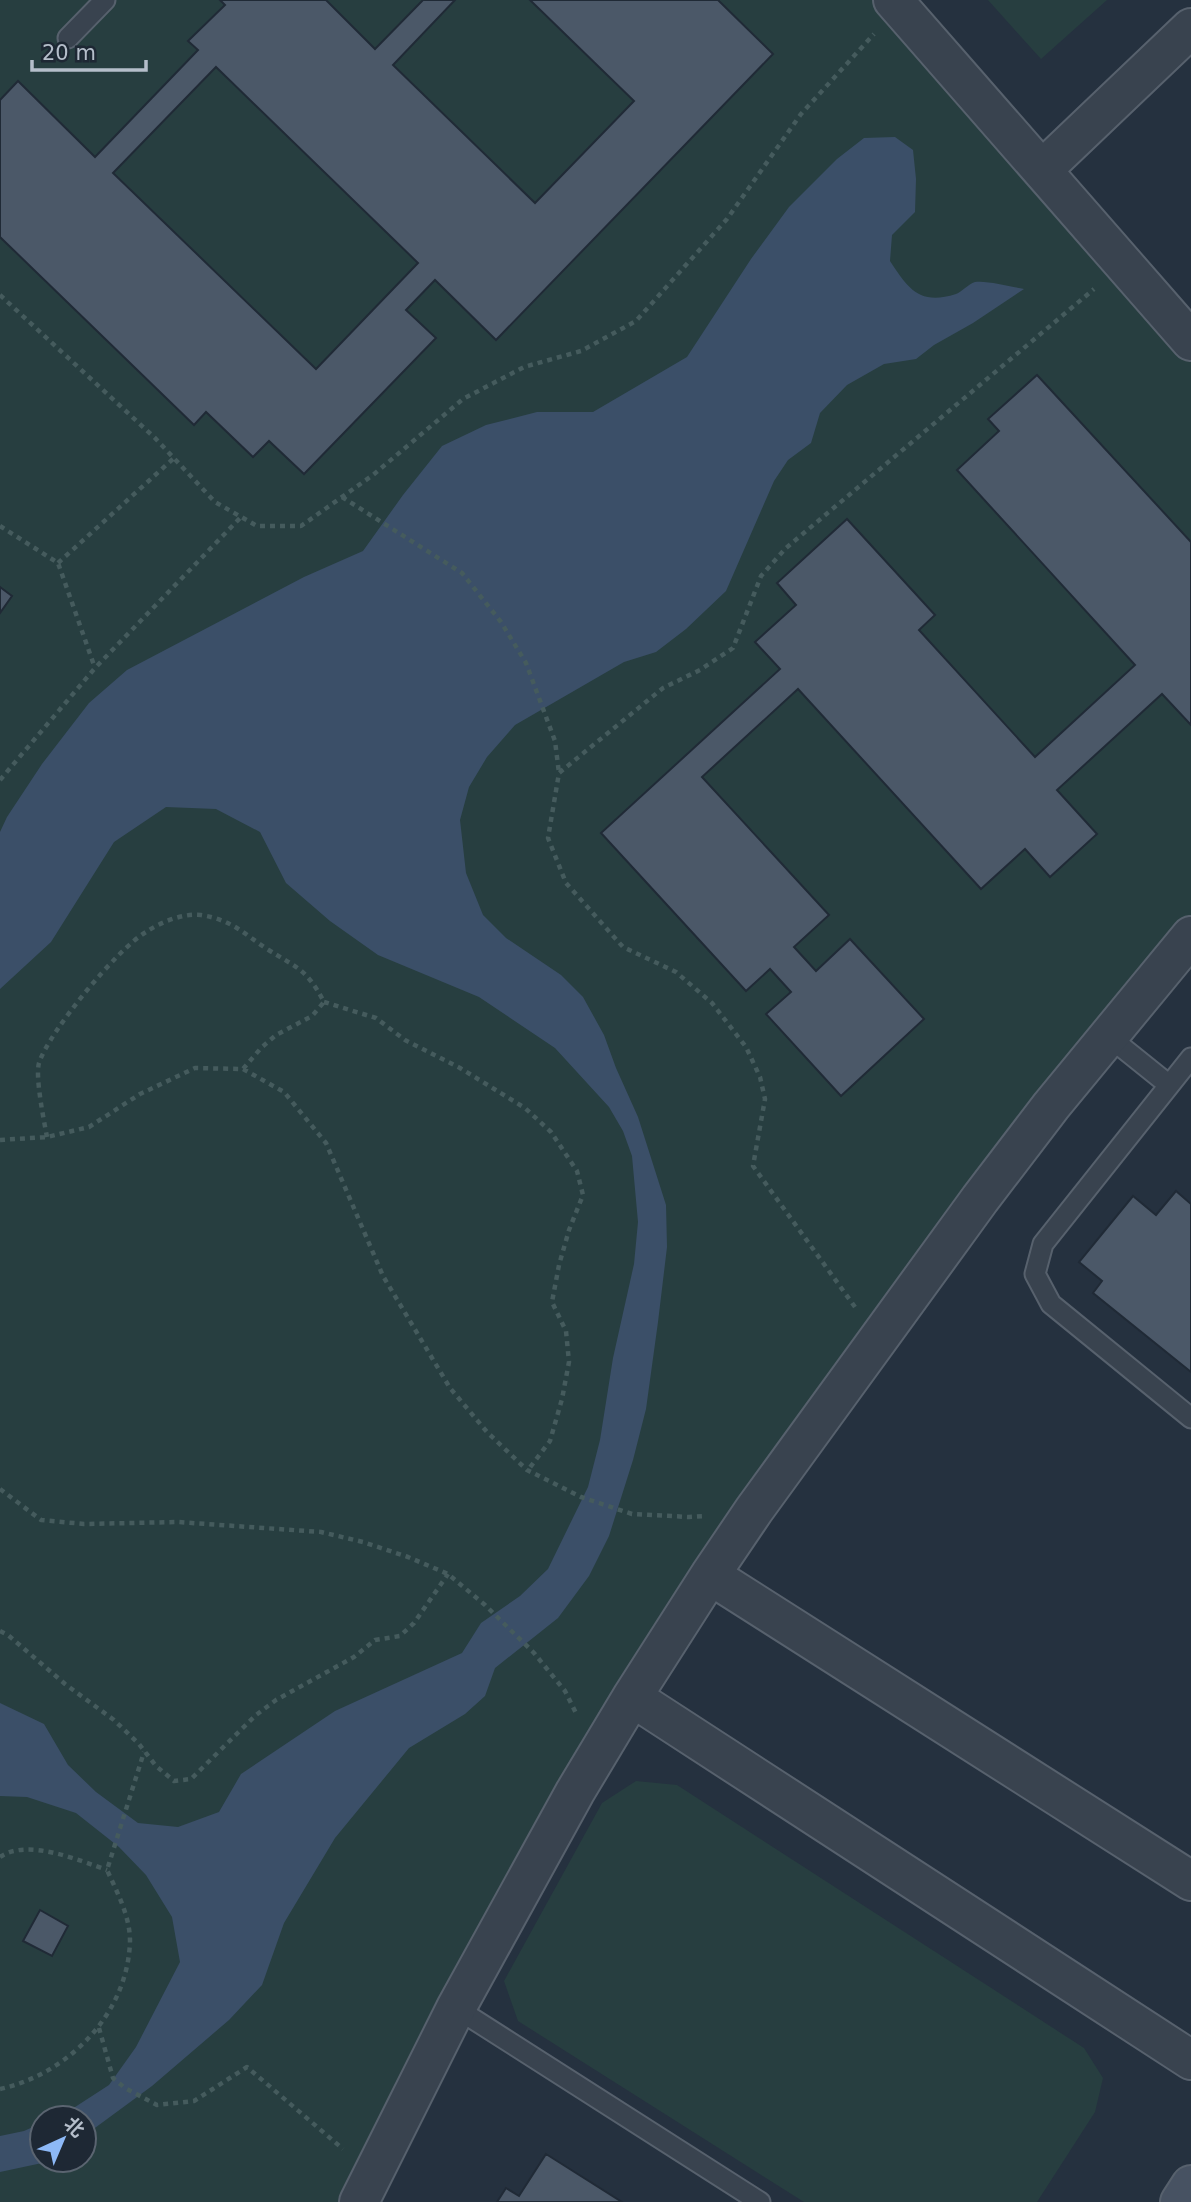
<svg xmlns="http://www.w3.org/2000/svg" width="1191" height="2202" viewBox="0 0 1191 2202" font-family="'DejaVu Sans','Noto Sans SC',sans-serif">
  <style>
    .green { fill: #273e40; fill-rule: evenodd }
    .water { fill: #3b4f68 }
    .building { fill: #4b5868; stroke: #202a36; stroke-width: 2; fill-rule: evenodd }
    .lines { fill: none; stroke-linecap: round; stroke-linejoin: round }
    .lane-casing { stroke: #57616d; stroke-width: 23 }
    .street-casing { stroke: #57616d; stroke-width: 42 }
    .secondary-casing { stroke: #57616d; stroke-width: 42 }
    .path { stroke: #455b5d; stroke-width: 4.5; stroke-dasharray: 5 5; stroke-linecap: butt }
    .lane { stroke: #39434f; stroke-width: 19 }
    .street { stroke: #39434f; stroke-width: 38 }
    .secondary { stroke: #475262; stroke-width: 38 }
  </style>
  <rect width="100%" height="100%" fill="#25313f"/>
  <path class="green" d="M 0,0 L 893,0 L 1191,341 L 1191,936 L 754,1510 L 359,2202 L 0,2202 ZM 42,2118 L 84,2118 L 84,2160 L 42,2160 Z
    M 988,0 L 1107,0 L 1041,59 Z
    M 636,1781 L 677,1785 L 1084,2048 L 1103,2078 L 1095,2112 L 1037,2202 L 804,2202 L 518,2021 L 504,1981 L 602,1803 Z"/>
  <path class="water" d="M 895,137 L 913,150 L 916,179 L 915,212 L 892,235 L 890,261 C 908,288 919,306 956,294 C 962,292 968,284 975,282 C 986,280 1012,287 1024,289 L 973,323 L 934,345 L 916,359 L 884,364 L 847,385 L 820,413 L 811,443 L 788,460 L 774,481 L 726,591 L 686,629 L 656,652 L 624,662 L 515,725 L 487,757 L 469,787 L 460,820 L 466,873 L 483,915 L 506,938 L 561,975 L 583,997 L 604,1035 L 616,1068 L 638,1117 L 666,1205 L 667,1247 L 658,1322 L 646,1409 L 633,1460 L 609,1536 L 589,1576 L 558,1618 L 495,1668 L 485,1696 L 465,1714 L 409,1748 L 335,1838 L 284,1923 L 262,1985 L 229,2020 L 152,2086 L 84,2136 L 84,2118 L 52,2118 L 72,2109 L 109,2085 L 136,2047 L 180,1962 L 172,1917 L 146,1875 L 119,1847 L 76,1813 L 27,1797 L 0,1796 L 0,1703 L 44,1724 L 68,1765 L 96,1792 L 138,1823 L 178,1827 L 219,1812 L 241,1774 L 335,1711 L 462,1653 L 481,1623 L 520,1596 L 548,1569 L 588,1487 L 600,1440 L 613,1358 L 634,1264 L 638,1222 L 632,1156 L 623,1131 L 609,1107 L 555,1048 L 479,997 L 378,955 L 330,921 L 286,883 L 260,832 L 216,809 L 166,807 L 114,842 L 51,942 L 0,989 L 0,832 L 7,817 L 42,764 L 89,703 L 127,670 L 304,577 L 363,551 L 403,495 L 442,446 L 486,425 L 537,412 L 593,412 L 687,357 L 751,259 L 789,207 L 837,159 L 864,138 Z
    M 42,2123 L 42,2160 L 47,2160 L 42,2163 L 0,2172 L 0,2136 L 24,2131 Z"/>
  <path class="building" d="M 220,0 L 326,0 L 375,49 L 423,0 L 455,0 L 393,65 L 535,203 L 634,101 L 530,0 L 718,0 L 773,54 L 496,340 L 435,280 L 406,310 L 436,338 L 304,474 L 269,441 L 253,457 L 206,412 L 194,425 L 0,237 L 0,100 L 18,81 L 95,157 L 198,50 L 188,41 L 225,5 ZM 216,67 L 418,263 L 316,369 L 113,173 Z
    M 1037,375 L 1191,542 L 1191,725 L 1162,694 L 1057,790 L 1097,834 L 1050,877 L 1025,849 L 981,889 L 798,689 L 702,777 L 829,915 L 794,947 L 816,971 L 850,939 L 924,1019 L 841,1096 L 766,1014 L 791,992 L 770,969 L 746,991 L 601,833 L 780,669 L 755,642 L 796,605 L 777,583 L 847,519 L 935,615 L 919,630 L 1035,757 L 1135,665 L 957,470 L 999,431 L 988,419 Z
    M 0,587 L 12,596 L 0,613 Z
    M 1176,1191 L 1191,1204 L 1191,1372 L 1093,1293 L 1102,1281 L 1079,1262 L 1133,1196 L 1156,1215 Z
    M 40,1910 L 68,1926 L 52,1956 L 23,1941 Z
    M 546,2154 L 622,2202 L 497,2202 L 506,2188 L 519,2196 Z"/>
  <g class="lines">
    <g class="lane-casing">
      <path id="lane" d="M 68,38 L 105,0
        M 1108,1036 L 1169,1085
        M 1191,1058 L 1043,1244 L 1035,1274 L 1051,1304 L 1191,1418
        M 456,2008 L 760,2202"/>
    </g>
    <g class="street-casing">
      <path id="street" d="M 893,0 L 1191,341
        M 1042,170 L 1191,28
        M 710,1575 L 1191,1881
        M 632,1697 L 1191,2060
        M 359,2202 L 456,2008 L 575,1792 L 632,1697 L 710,1575 L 754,1510 L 980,1199 L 1051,1106 L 1191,936"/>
    </g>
    <g class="secondary-casing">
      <path id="secondary" d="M 1180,2202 L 1191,2185"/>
    </g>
    <path class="path" d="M 0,295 L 155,438 L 215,502 L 257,526 L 301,526 L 373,475 L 463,399 L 524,367 L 581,351 L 636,321 L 727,219 L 801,114 L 874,34
      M 342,497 L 462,573 L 501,622 L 526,663 L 555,741 L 559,773
      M 0,526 L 58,563 L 95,668
      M 58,563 L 174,458
      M 0,780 L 95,668 L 241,517
      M 324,1002 L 376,1018 L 405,1040 L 460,1068 L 525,1108 L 551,1132 L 577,1171 L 583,1195 L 569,1230 L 559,1265 L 552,1302 L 566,1331 L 569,1362 L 562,1399 L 550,1441 L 528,1470
      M 47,1137 C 44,1121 35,1077 39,1063 C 49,1032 117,949 146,932 C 161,922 183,913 201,915 C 232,920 243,933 267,949 C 297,968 306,968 324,1002 L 312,1016 L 276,1035 L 261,1048 L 243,1069
      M 0,1140 L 47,1137 L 89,1127 L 140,1094 L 195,1068 L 243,1069 L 284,1092 L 326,1143 L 383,1276 L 450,1388 L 487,1432 L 527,1470 L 581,1497 L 632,1514 L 689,1517 L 704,1516
      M 855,1307 L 753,1166 L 765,1099 L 760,1077 L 746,1047 L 712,1003 L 676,972 L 623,947 L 566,883 L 548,838 L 559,773 L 663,688 L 700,670 L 733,648 L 761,576 L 786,548 L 1094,289
      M 0,1489 L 41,1520 L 84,1524 L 178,1522 L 321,1532 L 363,1542 L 408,1557 L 448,1574 L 485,1605 L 534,1653 L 565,1691 L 576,1713
      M 0,1631 L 8,1635 L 65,1684 L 114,1720 L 139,1744 L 156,1766 L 174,1781 L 191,1779 L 256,1715 L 276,1700 L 354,1657 L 375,1640 L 400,1636 L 414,1623 L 448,1574
      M 0,1857 C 27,1838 78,1860 107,1870
      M 99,2028 L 113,2078 L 125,2088 L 157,2105 L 194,2101 L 247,2067 L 343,2149
      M 0,2089 C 68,2074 128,2014 130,1941 C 130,1916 117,1892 107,1870 L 144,1752"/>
    <use href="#lane" class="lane"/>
    <use href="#street" class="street"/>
    <use href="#secondary" class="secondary"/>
  </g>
  <g transform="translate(63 2139) rotate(44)"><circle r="33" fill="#1e2834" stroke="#5a6470" stroke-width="2"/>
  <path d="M0-5L12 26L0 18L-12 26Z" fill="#8db9f7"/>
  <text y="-10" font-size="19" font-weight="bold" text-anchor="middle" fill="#b5beca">北</text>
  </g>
  <path d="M32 60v10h114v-10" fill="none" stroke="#b5beca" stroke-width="3.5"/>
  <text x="42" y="60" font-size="21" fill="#b5beca" stroke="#1e2834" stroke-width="5" paint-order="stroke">20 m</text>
</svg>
